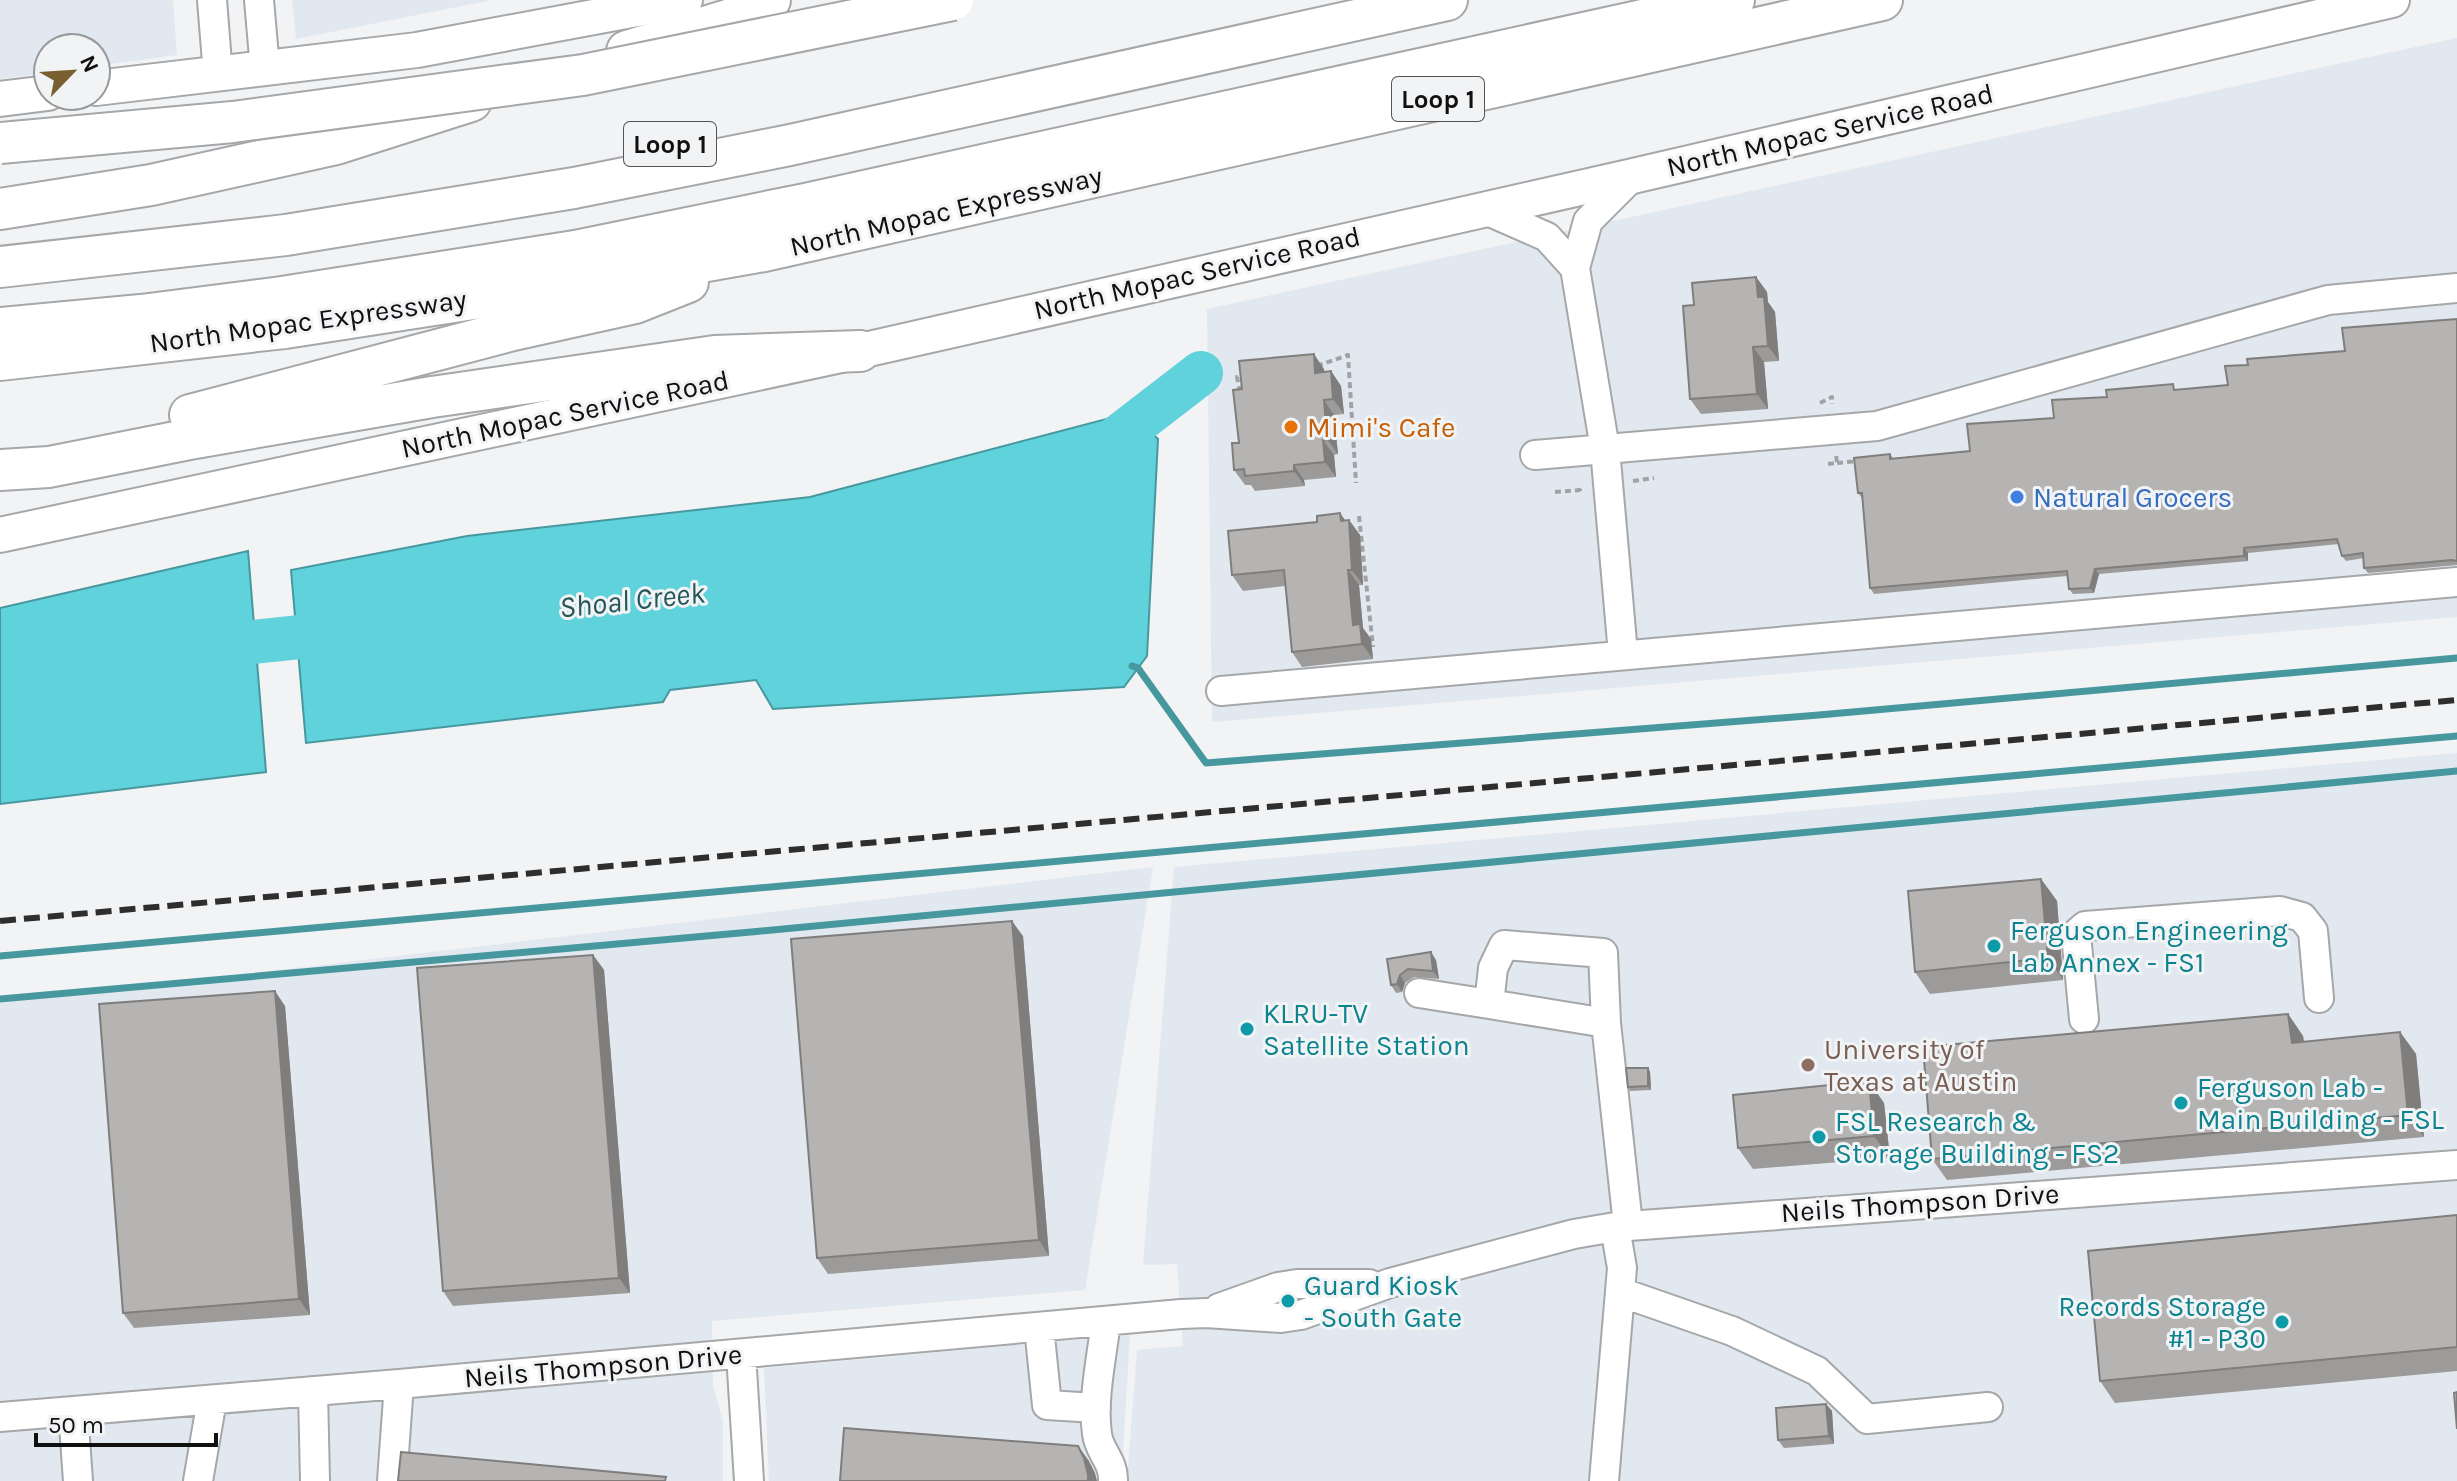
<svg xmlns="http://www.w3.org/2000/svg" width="2457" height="1481" viewBox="0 0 2457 1481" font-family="Karla,sans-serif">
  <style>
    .built { fill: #e1e8f0 }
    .water { fill: #5fd2db; stroke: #47989e; stroke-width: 2 }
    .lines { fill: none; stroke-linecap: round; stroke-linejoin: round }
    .stream { stroke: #47989e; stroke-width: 7 }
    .river { stroke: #5fd2db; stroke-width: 44 }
    .minor-casing { stroke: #a5a7a9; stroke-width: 32 }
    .major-casing { stroke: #a5a7a9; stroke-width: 38 }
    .highway-casing { stroke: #a5a7a9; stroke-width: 44 }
    .path { stroke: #a1a2a3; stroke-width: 4; stroke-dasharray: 6 4; stroke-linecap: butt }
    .minor { stroke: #fff; stroke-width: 28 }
    .major { stroke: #fff; stroke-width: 34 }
    .highway { stroke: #fff; stroke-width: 40 }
    .rail { stroke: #2e2e2f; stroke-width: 6; stroke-dasharray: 16 8; stroke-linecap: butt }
    .highway-bridge-casing { stroke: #a5a7a9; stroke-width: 44; stroke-linecap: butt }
    .highway-bridge { stroke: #fff; stroke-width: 40 }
    .wall { fill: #9d9b9a }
    .shaded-wall { fill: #7f7e7d }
    .building { fill: #b6b4b3; stroke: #7f7e7d; stroke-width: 2 }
    .food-dot { fill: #e8710a; stroke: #f1f3f5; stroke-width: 3 }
    .shop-dot { fill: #3f7fe0; stroke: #f1f3f5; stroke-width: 3 }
    .culture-dot { fill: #0f9aa8; stroke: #f1f3f5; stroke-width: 3 }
    .education-dot { fill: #8d6e63; stroke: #f1f3f5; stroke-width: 3 }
    .labels { text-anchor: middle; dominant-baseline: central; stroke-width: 6; stroke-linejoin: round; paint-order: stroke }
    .shield { fill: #f1f3f5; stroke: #545455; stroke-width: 2 }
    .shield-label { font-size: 26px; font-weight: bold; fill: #101011 }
    .street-label { font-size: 28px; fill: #101011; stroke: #f1f3f5 }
    .food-label { font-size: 28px; fill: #c56008; stroke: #f1f3f5; text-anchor: start }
    .shop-label { font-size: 28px; fill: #366cbe; stroke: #f1f3f5; text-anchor: start }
    .culture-label { font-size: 28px; fill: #0d838f; stroke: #f1f3f5; text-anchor: start }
    .education-label { font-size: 28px; fill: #785e54; stroke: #f1f3f5; text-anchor: start }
    .water-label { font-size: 30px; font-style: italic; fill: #24565a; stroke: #f1f3f5 }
  </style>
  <rect width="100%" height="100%" fill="#f1f3f5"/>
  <path class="built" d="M 0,0 L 173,0 L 177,55 L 96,66 L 96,48 L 48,48 L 48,73 L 0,79 Z
    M 292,0 L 492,0 L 296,39 Z
    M 2457,38 L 2457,617 L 1212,722 L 1207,309 Z
    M 2457,753 L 2457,1481 L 1127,1481 L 1137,1350 L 1183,1346 L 1177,1264 L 1143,1265 L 1174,867 Z
    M 1153,867 L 1085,1290 L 712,1321 L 713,1384 L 723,1422 L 723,1481 L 0,1481 L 0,1003 Z
    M 1130,1335 L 1121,1481 L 769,1481 L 764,1368 Z"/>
  <path class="water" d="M 1129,413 L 1158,439 L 1147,656 L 1124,687 L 773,709 L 756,680 L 670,690 L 663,702 L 306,743 L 291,570 L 467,536 L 810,497 Z
    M 248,551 L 266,772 L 0,804 L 0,608 Z"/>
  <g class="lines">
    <path class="stream" d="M 1132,666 L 1138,668 L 1206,763 L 1819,715 L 2457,658
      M 0,956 L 2457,736
      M 0,999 L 751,932 L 2457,771"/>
    <path class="river" d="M 1092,457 L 1201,373
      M 195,648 L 357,631"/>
    <g class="minor-casing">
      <path id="minor" d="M 212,0 L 218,75
        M 259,0 L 265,69
        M 1481,208 L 1547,237 L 1575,268
        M 1535,455 L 1877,426 L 2328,300 L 2457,288
        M 1623,654 L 1605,449 L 1575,268 L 1588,221 L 1633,176
        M 1221,691 L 2457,582
        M 1419,993 L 1489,1004 L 1493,968 L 1504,945 L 1603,953 L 1606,1023 L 1628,1225
        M 1489,1004 L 1606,1023
        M 2084,1019 L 2076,934 L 2085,926 L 2280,911 L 2302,917 L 2313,931 L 2319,998
        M 1620,1292 L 1732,1331 L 1817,1371 L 1867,1419 L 1988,1407
        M 1219,1308 L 1278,1287 L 1297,1284 L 1369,1284
        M 1106,1321 C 1102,1356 1092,1400 1097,1434 C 1099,1452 1114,1461 1113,1481
        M 1039,1327 L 1047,1405 L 1096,1408
        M 741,1354 L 749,1481
        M 313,1391 L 315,1481
        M 73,1411 L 78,1481
        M 0,1417 L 399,1384 L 1181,1314 L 1206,1313 L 1281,1318 L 1301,1315 L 1390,1283 L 1574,1234 L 1615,1227 L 2457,1165
        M 198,1481 L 212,1400
        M 392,1481 L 399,1384
        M 1604,1481 L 1622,1268 L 1615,1227"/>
    </g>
    <g class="major-casing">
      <path id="major" d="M 96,88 L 417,50 L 685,0
        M 0,99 L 48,93
        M 0,535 L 860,351 L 1633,176 L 2392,0"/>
    </g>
    <g class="highway-casing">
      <path id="highway" d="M 627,51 L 731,19 L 770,0
        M 0,209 L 151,185 L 336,144 L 471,101
        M 0,267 L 286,235 L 574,188 L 790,145 L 1447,0
        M 0,328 L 141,315 L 282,297 L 575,251 L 805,204 L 1734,0
        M 0,360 L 285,328 L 622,276 L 764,251 L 1882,0
        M 190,415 L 513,330 L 635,303 L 688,282
        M 0,470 L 49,467 L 195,438 L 432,397 L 715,356 L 860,351"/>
    </g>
    <path class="path" d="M 1317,366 L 1348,355 L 1356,483
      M 1240,392 L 1237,377 L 1245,376
      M 1820,403 L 1832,397 L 1832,404
      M 1837,463 L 1857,461
      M 1828,464 L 1837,463 L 1836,455
      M 1633,481 L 1654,478
      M 1555,492 L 1580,490 L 1580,493
      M 1359,516 L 1373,647"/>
    <use href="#minor" class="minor"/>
    <use href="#major" class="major"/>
    <use href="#highway" class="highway"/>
    <path class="rail" d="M 0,921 L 2457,700"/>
    <g class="highway-bridge-casing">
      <path id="highway-bridge" d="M 0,143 L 233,122 L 583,75 L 953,0"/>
    </g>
    <use href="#highway-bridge" class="highway-bridge"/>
  </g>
  <path class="wall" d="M 1756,277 L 1767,292 L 1768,302 L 1775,312 L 1779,361 L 1764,362 L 1768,409 L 1701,414 L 1690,399 Z
    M 2457,319 L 2457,565 L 2368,573 L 2364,568 L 2364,558 L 2346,561 L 2342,556 L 2339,544 L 2248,553 L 2248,561 L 2099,574 L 2094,593 L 2073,594 L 2069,589 L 2067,576 L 1874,594 L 1870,588 L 1862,498 L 1858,493 L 1890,454 L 1893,458 L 1970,451 L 2107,397 L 2228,385 L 2248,365 L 2345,351 Z
    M 1324,369 L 1324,372 L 1331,371 L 1341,386 L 1344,414 L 1334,415 L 1338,454 L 1334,455 L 1336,477 L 1304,480 L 1305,486 L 1255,491 L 1251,485 L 1245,485 L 1234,470 L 1239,443 L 1242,389 Z
    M 1345,520 L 1349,520 L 1360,535 L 1363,585 L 1359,585 L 1363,628 L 1371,639 L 1373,659 L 1302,667 L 1292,652 L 1285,586 L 1243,591 L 1232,575 Z
    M 2041,879 L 2057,901 L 2063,980 L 1930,994 L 1915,972 Z
    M 1023,936 L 1049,1256 L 828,1274 L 817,1258 Z
    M 593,955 L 604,970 L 630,1293 L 453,1306 L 443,1291 Z
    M 1387,959 L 1436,960 L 1439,979 L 1414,977 L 1405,983 L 1402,992 L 1396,993 L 1391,985 Z
    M 285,1006 L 310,1315 L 134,1328 L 123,1313 Z
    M 2288,1014 L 2303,1036 L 2304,1042 L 2400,1032 L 2416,1054 L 2424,1137 L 1947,1180 L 1932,1159 Z
    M 1648,1068 L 1650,1072 L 1651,1090 L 1630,1091 L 1628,1087 Z
    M 1884,1103 L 1890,1158 L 1753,1169 L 1738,1148 Z
    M 2457,1215 L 2457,1371 L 2115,1403 L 2100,1381 Z
    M 1826,1404 L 1832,1411 L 1834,1444 L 1784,1448 L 1778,1440 Z"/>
  <path class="shaded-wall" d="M 1756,277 L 1767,292 L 1768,302 L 1775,312 L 1779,361 L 1768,346 L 1758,297 Z
    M 1753,347 L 1764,362 L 1768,409 L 1757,394 Z
    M 1314,354 L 1324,369 L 1326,388 L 1315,373 Z
    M 1331,371 L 1341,386 L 1344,414 L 1333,399 Z
    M 1324,400 L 1334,415 L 1338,454 L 1327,439 Z
    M 1323,440 L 1334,455 L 1336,477 L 1325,462 Z
    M 1294,465 L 1304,480 L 1305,486 L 1294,471 Z
    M 1340,513 L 1350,527 L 1349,520 L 1360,535 L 1363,585 L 1352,570 Z
    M 2244,548 L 2248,553 L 2248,561 L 2244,556 Z
    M 2095,569 L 2099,574 L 2094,593 L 2090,588 Z
    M 1348,570 L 1359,585 L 1363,628 L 1371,639 L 1373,659 L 1362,644 L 1353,625 Z
    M 2041,879 L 2057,901 L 2063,980 L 2048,958 Z
    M 1012,921 L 1023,936 L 1049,1256 L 1039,1240 Z
    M 1431,952 L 1436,960 L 1439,979 L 1433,971 Z
    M 593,955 L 604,970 L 630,1293 L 619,1278 Z
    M 1400,975 L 1405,983 L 1402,992 L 1397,984 Z
    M 275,991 L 285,1006 L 310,1315 L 299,1299 Z
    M 2288,1014 L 2303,1036 L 2307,1065 L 2292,1043 Z
    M 2400,1032 L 2416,1054 L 2424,1137 L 2408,1115 Z
    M 1648,1068 L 1650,1072 L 1651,1090 L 1648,1086 Z
    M 1869,1081 L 1884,1103 L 1890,1158 L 1874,1136 Z
    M 1826,1404 L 1832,1411 L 1834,1444 L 1829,1436 Z
    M 1078,1446 L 1089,1461 L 1095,1473 L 1097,1481 L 1088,1481 Z"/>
  <path class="building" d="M 1756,277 L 1758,297 L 1764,297 L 1768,346 L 1753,347 L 1757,394 L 1690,399 L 1683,306 L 1694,305 L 1692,283 Z
    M 2457,319 L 2457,561 L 2452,560 L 2364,568 L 2363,553 L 2342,556 L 2337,539 L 2244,548 L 2244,556 L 2095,569 L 2090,588 L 2069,589 L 2067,571 L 1870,588 L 1862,493 L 1858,493 L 1854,458 L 1890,454 L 1890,459 L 1970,451 L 1967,424 L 2054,418 L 2052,400 L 2107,397 L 2106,390 L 2173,384 L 2174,390 L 2228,385 L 2225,366 L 2248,365 L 2247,359 L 2345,351 L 2342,328 Z
    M 1314,354 L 1315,373 L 1331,371 L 1333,399 L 1324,400 L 1327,439 L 1323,440 L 1325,462 L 1294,465 L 1294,471 L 1245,476 L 1244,469 L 1234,470 L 1232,443 L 1239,443 L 1233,390 L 1242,389 L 1239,361 Z
    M 1340,513 L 1341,521 L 1349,520 L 1352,570 L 1348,570 L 1353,625 L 1360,624 L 1362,644 L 1292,652 L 1284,570 L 1232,575 L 1228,531 L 1317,522 L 1317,516 Z
    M 2041,879 L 2048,958 L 1915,972 L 1908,891 Z
    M 1012,921 L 1039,1240 L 817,1258 L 791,939 Z
    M 1431,952 L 1433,971 L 1408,969 L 1400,975 L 1397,984 L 1391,985 L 1387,959 Z
    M 593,955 L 619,1278 L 443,1291 L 417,968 Z
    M 275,991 L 299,1299 L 123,1313 L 99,1004 Z
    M 2288,1014 L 2292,1043 L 2400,1032 L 2408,1115 L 1932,1159 L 1923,1047 Z
    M 1626,1068 L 1648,1068 L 1648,1086 L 1628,1087 Z
    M 1869,1081 L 1874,1136 L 1738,1148 L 1733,1095 Z
    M 2457,1215 L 2457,1347 L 2100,1381 L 2088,1251 Z
    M 2457,1392 L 2457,1429 L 2454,1393 Z
    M 1826,1404 L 1829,1436 L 1778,1440 L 1776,1408 Z
    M 844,1428 L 1078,1446 L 1084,1458 L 1088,1475 L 1088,1481 L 840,1481 Z
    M 401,1452 L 666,1477 L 665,1481 L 398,1481 Z"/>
  <circle class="food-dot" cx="1291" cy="427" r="8"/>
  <circle class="shop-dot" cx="2017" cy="497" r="8"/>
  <g class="culture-dot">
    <circle cx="1994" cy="946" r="8"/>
    <circle cx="1247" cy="1029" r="8"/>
    <circle cx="2181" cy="1103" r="8"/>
    <circle cx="1819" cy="1137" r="8"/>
    <circle cx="1288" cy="1301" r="8"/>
    <circle cx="2282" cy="1322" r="8"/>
  </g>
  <circle class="education-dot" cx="1808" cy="1065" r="8"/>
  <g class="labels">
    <g class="shield">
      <rect x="1392" y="77" width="92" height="44" rx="6"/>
      <rect x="624" y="122" width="92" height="44" rx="6"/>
    </g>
    <g class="shield-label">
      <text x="1438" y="99">Loop 1</text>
      <text x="670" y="144">Loop 1</text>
    </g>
    <g class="street-label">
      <text transform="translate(1830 130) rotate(-13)">North Mopac Service Road</text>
      <text transform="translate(946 211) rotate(-13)">North Mopac Expressway</text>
      <text transform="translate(1197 273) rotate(-13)">North Mopac Service Road</text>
      <text transform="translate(308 321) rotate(-8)">North Mopac Expressway</text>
      <text transform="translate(565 414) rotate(-12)">North Mopac Service Road</text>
      <text transform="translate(1920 1203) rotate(-4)">Neils Thompson Drive</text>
      <text transform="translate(603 1366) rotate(-5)">Neils Thompson Drive</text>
    </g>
    <g class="food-label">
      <text x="1307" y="427">Mimi's Cafe</text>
    </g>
    <g class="shop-label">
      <text x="2033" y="497">Natural Grocers</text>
    </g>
    <g class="culture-label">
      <text x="2010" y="930">Ferguson Engineering<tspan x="2010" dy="32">Lab Annex - FS1</tspan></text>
      <text x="1263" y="1013">KLRU-TV<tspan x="1263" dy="32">Satellite Station</tspan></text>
      <text x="2197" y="1087">Ferguson Lab -<tspan x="2197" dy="32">Main Building - FSL</tspan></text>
      <text x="1835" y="1121">FSL Research &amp;<tspan x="1835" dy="32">Storage Building - FS2</tspan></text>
      <text x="1304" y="1285">Guard Kiosk<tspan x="1304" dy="32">- South Gate</tspan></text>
      <text x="2266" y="1306" text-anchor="end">Records Storage<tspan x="2266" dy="32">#1 - P30</tspan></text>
    </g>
    <g class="education-label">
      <text x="1824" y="1049">University of<tspan x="1824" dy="32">Texas at Austin</tspan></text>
    </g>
    <g class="water-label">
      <text transform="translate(632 600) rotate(-6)">Shoal Creek</text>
    </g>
  </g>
  <g transform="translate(72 72) rotate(65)"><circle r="38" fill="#f1f3f5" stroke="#97989a" stroke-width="2"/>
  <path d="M0-6L14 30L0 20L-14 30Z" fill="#785f30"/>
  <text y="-12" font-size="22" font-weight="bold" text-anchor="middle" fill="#101011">N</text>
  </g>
  <path d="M36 1433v12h180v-12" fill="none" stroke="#101011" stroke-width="4"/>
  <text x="48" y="1433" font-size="24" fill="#101011" stroke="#f1f3f5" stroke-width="6" paint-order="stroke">50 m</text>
</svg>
